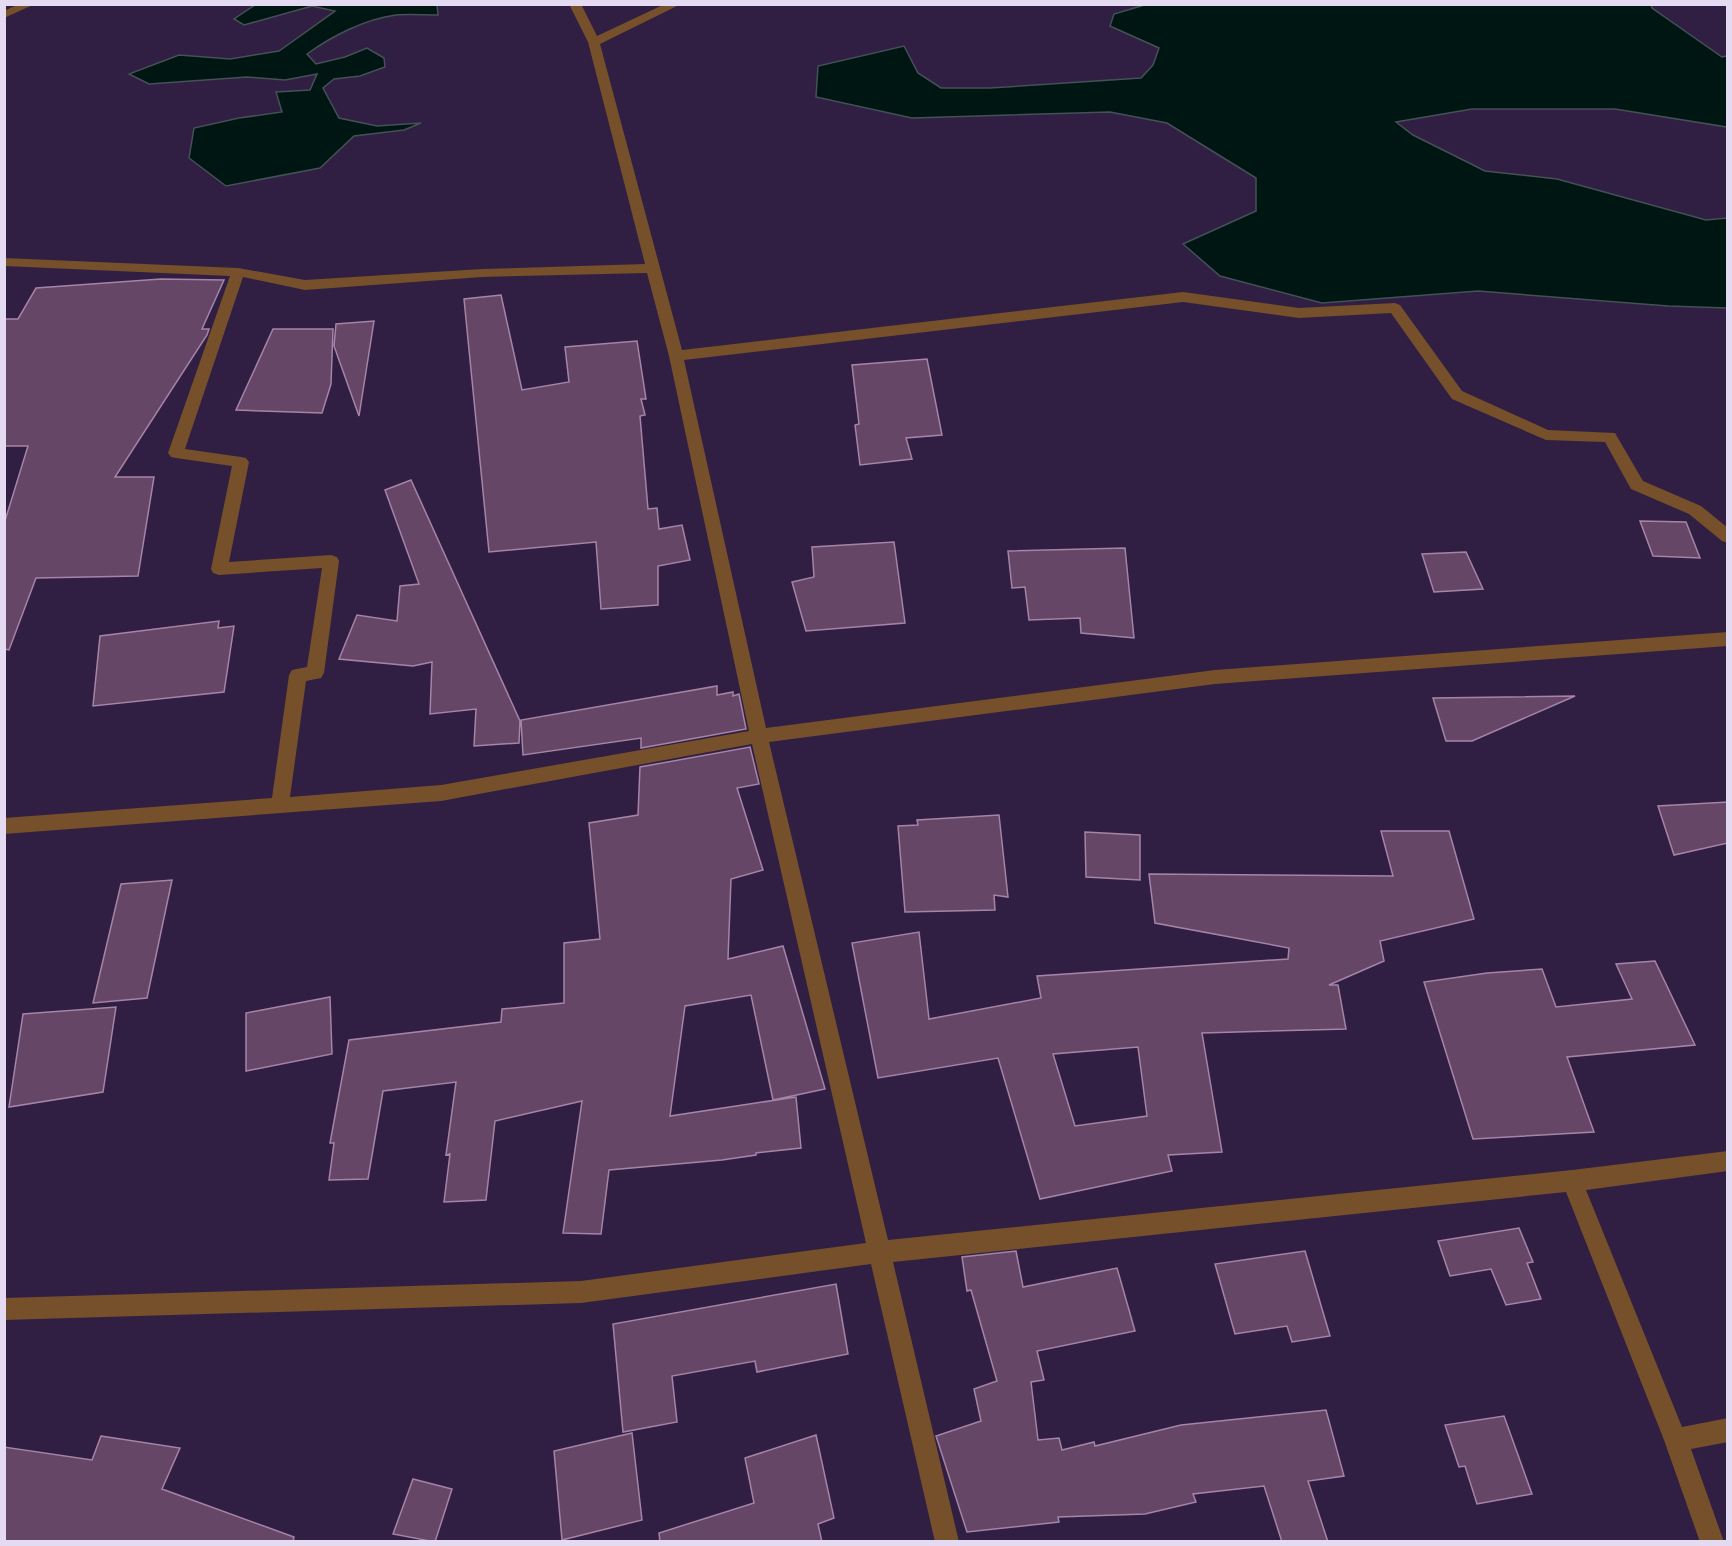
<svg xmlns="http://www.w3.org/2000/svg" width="1732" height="1546" viewBox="0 0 1732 1546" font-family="Commissioner,sans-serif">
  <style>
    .water { fill: #001613; stroke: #445156; stroke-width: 1.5 }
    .building { fill: #654667; stroke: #a684a8; stroke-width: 1.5; fill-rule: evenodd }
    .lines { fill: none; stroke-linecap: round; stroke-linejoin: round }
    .street { fill: #75502a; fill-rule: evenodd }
  </style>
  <rect width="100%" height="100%" fill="#301f42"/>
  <path class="water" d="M 1148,4 L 1651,5 L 1652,8 L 1722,57 L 1727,56 L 1727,127 L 1615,109 L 1472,109 L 1396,122 L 1413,135 L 1485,171 L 1557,179 L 1706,220 L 1727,218 L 1727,308 L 1668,306 L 1478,291 L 1322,303 L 1220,276 L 1183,244 L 1256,211 L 1256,178 L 1167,123 L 1110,112 L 912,118 L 816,97 L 818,66 L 904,46 L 918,73 L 941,88 L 990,88 L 1141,78 L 1153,65 L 1159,48 L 1110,26 L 1114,14 Z
    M 255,5 L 437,5 L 438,15 C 424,15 409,14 396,15 C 365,19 332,36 307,54 L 316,64 L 345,57 L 367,48 L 384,58 L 385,67 L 360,76 L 334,79 L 323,88 L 339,118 L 377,126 L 421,123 L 404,130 L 354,136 L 320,168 L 226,186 L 189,158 L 194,128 L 239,118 L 282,112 L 276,92 L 310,90 L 317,74 L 285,80 L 247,77 L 149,84 L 129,74 L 179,55 L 230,59 L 279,51 L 335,11 L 312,6 L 244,25 L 234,19 Z"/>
  <path class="building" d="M 161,279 L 224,280 L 202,329 L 209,329 L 207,335 L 115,477 L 154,477 L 138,576 L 36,578 L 9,650 L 4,649 L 4,524 L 28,446 L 4,446 L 4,319 L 18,319 L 36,288 Z
    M 501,295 L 522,390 L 569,382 L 565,347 L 637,341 L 646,399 L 641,399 L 645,415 L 640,416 L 648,509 L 657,508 L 659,529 L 682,525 L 690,560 L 658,566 L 658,605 L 601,609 L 596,542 L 489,552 L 464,299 Z
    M 374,321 L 359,416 L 334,346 L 336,324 Z
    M 273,329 L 333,329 L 331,384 L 322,413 L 236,410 Z
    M 927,359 L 942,435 L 906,438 L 912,459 L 860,465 L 855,425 L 859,424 L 852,365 Z
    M 411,480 L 520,721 L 519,743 L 474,746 L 476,709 L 430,714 L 432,662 L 413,666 L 339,659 L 357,615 L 397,621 L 400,586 L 419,584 L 385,490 Z
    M 1640,521 L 1686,522 L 1700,558 L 1653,556 Z
    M 894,542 L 905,623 L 806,631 L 792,582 L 814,577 L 812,547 Z
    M 1125,548 L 1134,638 L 1081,633 L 1080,618 L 1029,620 L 1025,587 L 1012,588 L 1008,551 Z
    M 1466,552 L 1483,589 L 1434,592 L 1422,554 Z
    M 219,621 L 218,628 L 234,626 L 224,692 L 93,706 L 100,636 Z
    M 717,686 L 717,695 L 733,692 L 733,696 L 739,694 L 746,729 L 641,748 L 641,738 L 523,755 L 521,720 Z
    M 1575,696 L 1472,741 L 1446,741 L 1433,698 Z
    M 750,747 L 759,784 L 737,788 L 763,870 L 731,879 L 728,959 L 783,946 L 825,1089 L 773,1100 L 751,995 L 685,1006 L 670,1116 L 796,1097 L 801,1148 L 756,1153 L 756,1155 L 722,1160 L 609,1170 L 601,1234 L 563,1233 L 582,1101 L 495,1121 L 486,1200 L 444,1202 L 450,1154 L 446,1155 L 456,1082 L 383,1091 L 368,1179 L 329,1180 L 334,1143 L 330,1143 L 349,1040 L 501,1022 L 502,1009 L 564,1003 L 564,943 L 600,939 L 589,823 L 638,815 L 640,767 Z
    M 1728,802 L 1728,843 L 1674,855 L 1658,806 Z
    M 999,815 L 1008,897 L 994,895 L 995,910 L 905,912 L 898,826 L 918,825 L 917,820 Z
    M 1381,831 L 1449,831 L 1474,919 L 1380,941 L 1384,961 L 1329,985 L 1338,985 L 1346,1029 L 1202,1033 L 1222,1152 L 1168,1155 L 1172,1171 L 1040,1199 L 998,1058 L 878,1078 L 852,943 L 919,932 L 929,1019 L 1041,998 L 1037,976 L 1288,959 L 1289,948 L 1155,923 L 1149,874 L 1393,876 ZM 1138,1047 L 1147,1116 L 1075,1126 L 1053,1054 Z
    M 1085,832 L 1140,835 L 1140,880 L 1086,877 Z
    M 172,880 L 147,998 L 93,1003 L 121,884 Z
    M 1655,961 L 1695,1045 L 1567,1057 L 1594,1132 L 1473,1139 L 1424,982 L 1487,973 L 1542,969 L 1556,1007 L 1632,999 L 1616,964 Z
    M 330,997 L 332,1054 L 246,1071 L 246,1013 Z
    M 116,1007 L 103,1092 L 9,1107 L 23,1014 Z
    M 1519,1228 L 1533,1262 L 1527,1263 L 1541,1299 L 1506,1305 L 1491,1269 L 1450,1276 L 1438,1241 Z
    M 1016,1251 L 1023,1287 L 1117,1268 L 1135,1331 L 1037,1351 L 1044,1380 L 1031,1382 L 1038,1440 L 1059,1438 L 1062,1450 L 1094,1442 L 1095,1446 L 1181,1425 L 1326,1410 L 1344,1476 L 1308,1481 L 1328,1542 L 1282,1542 L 1264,1486 L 1193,1494 L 1196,1502 L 1145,1514 L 1058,1517 L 1059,1522 L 967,1532 L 936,1436 L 981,1421 L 974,1389 L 997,1381 L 971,1290 L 967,1291 L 962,1257 Z
    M 1305,1251 L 1330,1336 L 1292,1342 L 1287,1326 L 1235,1334 L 1215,1264 Z
    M 836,1284 L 848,1354 L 757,1372 L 755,1361 L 672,1376 L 677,1422 L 623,1432 L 613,1324 Z
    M 1504,1416 L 1532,1494 L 1477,1504 L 1465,1466 L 1459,1467 L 1445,1425 Z
    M 632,1433 L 642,1520 L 562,1540 L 554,1451 Z
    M 816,1435 L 834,1518 L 818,1524 L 822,1542 L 660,1542 L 659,1533 L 754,1503 L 745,1458 Z
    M 101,1436 L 180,1448 L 162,1489 L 294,1537 L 293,1542 L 4,1542 L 4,1447 L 92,1460 Z
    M 413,1479 L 452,1489 L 435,1542 L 393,1534 Z"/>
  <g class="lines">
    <path class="street" d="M 19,4 L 35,4 L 4,18 L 4,11 Z
      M 569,4 L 581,4 L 597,36 L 665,4 L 681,4 L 600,44 L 682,350 L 1183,292 L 1299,308 L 1395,303 L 1400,305 L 1462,391 L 1548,430 L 1615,433 L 1643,481 L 1701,506 L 1728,528 L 1728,543 L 1722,541 L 1689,514 L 1631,489 L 1605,442 L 1546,440 L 1452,399 L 1391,313 L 1299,318 L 1183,302 L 684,360 L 766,728 L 1215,670 L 1728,632 L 1728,646 L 1215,684 L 769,742 L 888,1240 L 1572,1170 L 1728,1151 L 1728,1171 L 1586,1190 L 1682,1427 L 1728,1418 L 1728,1442 L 1691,1449 L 1724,1542 L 1700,1542 L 1664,1440 L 1566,1192 L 893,1262 L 959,1542 L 935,1542 L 871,1264 L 581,1303 L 4,1320 L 4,1298 L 581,1281 L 866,1243 L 752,744 L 441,801 L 4,834 L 4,818 L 272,798 L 289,675 L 292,670 L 307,667 L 322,568 L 219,575 L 213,573 L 211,569 L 232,466 L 176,458 L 171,457 L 168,453 L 230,276 L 4,266 L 4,258 L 238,268 L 305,280 L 482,269 L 645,264 L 588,42 ZM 647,273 L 669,356 L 749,731 L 441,785 L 290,797 L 306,681 L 321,678 L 324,673 L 339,561 L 337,557 L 331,555 L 229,562 L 249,462 L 246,458 L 241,457 L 185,449 L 243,277 L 305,290 L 482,277 Z"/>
  </g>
  <rect width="1732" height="1546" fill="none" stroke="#e4daf1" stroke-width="12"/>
</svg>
